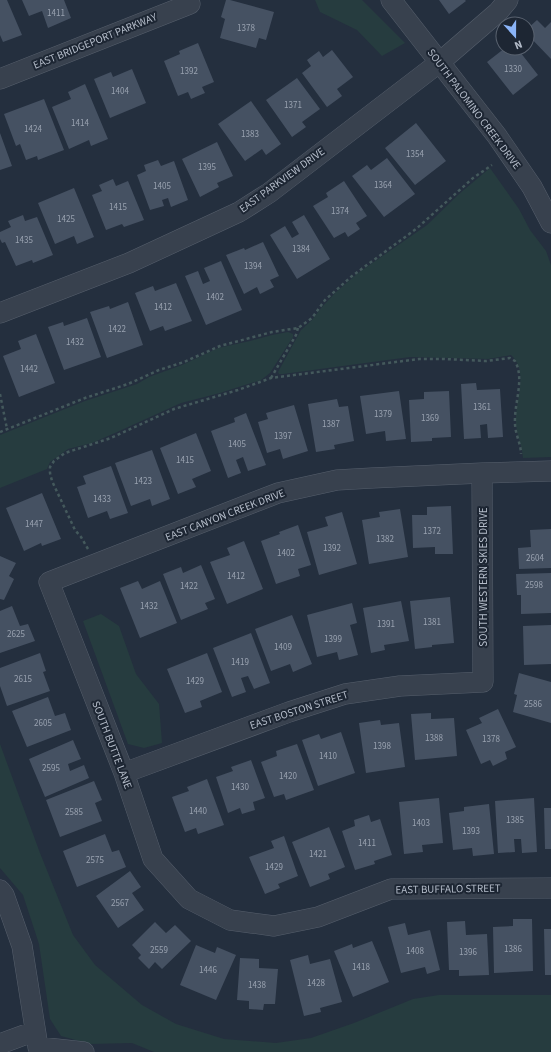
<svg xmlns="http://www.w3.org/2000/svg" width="551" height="1052" viewBox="0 0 551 1052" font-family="'Source Sans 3',sans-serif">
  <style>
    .green { fill: #263c3f }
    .building { fill: #455162 }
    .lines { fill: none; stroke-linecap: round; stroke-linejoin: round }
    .minor-casing { stroke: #565f6c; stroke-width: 21 }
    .path { stroke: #44595c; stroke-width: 2.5; stroke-dasharray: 3 3; stroke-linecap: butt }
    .minor { stroke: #38414e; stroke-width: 20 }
    .labels { text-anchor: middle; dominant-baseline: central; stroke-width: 4; stroke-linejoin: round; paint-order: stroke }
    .number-label { font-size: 9px; fill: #98a1af }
    .street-label { font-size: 11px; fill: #b4bcc9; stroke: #1d2633 }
  </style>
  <rect width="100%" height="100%" fill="#242f3e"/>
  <path class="green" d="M 315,0 L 362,0 L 405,43 L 382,56 L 357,30 L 320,12 Z
    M 490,168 L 519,209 L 530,230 L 546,251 L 551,265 L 551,457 L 523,458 C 522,446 517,436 516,424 C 514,402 530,372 511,355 L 488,359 L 410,357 L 283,374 L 279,374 L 278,372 L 301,330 L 312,320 L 321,308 L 336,292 L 358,273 L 427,225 L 459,194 Z
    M 288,332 L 293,334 L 293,337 L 270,373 L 261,380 L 220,393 L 181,403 L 115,433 L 92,443 L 68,449 L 50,462 L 47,469 L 0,488 L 0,435 L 85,401 L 137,384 L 149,377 L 182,365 L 218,348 L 250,341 L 272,335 Z
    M 101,614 L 119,626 L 136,674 L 159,704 L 162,743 L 144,748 L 128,744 L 83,621 Z
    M 0,744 L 40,853 L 73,935 L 95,965 L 142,1005 L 176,1024 L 224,1039 L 276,1043 L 311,1038 L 354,1023 L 413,999 L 439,995 L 551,995 L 551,1052 L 154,1052 L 132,1043 L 90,1044 L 61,1036 L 50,1019 L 39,944 L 23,895 L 0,868 Z"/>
  <path class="building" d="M 0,0 L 7,0 L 22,35 L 3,42 L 0,35 Z
    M 22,0 L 64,0 L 71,18 L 48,28 L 42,11 L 29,16 Z
    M 226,0 L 230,0 L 274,12 L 266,40 L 259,38 L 256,48 L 220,38 L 225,19 L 221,17 Z
    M 439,0 L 465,0 L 466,1 L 449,14 Z
    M 537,20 L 545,28 L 551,22 L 551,59 L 527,34 L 527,29 Z
    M 198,43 L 214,82 L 202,87 L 205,93 L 191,99 L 188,92 L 178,96 L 164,61 L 180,54 L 179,51 Z
    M 505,48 L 517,48 L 538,75 L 513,95 L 487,62 Z
    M 332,50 L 353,77 L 337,89 L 342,96 L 327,107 L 302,73 L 311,66 L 307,60 L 319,51 L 323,57 Z
    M 132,69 L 146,103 L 110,118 L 94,79 L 111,72 L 113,77 Z
    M 297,78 L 320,109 L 302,122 L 306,127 L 292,137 L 266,100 Z
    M 85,84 L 108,139 L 91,146 L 89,140 L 69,149 L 52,107 L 71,99 L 68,92 Z
    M 44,99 L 64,150 L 38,160 L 37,156 L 26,160 L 20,144 L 16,146 L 4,114 Z
    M 251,101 L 281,144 L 266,155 L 262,149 L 245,161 L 218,124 Z
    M 416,123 L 446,161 L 415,185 L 385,148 Z
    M 0,133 L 12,166 L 0,170 Z
    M 217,142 L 233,176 L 217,183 L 219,187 L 200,197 L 182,159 Z
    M 387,158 L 415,194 L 384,217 L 352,176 L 367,165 L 371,170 Z
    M 158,160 L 161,166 L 174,161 L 188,200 L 171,207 L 168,198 L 162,200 L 164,206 L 150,210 L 137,175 L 146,171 L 144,165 Z
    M 113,179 L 116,186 L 128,181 L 144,220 L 124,227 L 122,224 L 106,230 L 92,195 L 102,191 L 99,185 Z
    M 344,181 L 367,216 L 356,223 L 360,229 L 348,237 L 345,232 L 334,238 L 313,206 L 328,197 L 326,193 Z
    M 74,188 L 94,237 L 77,244 L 74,236 L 55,244 L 38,203 Z
    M 23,215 L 25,221 L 37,217 L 53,255 L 33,263 L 32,260 L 16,266 L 5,242 L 2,243 L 0,239 L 0,232 L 11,227 L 8,221 Z
    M 304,215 L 330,259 L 297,279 L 270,235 L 285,226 L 292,238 L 299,234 L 292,222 Z
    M 263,242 L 279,276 L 270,280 L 274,287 L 260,294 L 257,287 L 244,294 L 226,255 L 244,248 L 245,250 Z
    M 221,261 L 242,310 L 206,325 L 185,276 L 198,271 L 203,284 L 210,281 L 204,268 Z
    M 176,283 L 192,321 L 165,331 L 163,326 L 150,331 L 135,293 L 153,286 L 155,291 Z
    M 128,302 L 143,345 L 107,358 L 90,312 L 109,306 L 110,309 Z
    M 87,318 L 101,357 L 64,370 L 48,327 L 63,322 L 64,326 Z
    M 36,334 L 55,383 L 19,397 L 3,356 L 21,349 L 18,341 Z
    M 476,383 L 477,390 L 500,389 L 503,437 L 488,438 L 487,424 L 480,425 L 481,438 L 464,439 L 461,384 Z
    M 399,391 L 406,439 L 386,441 L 385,431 L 366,434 L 360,396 Z
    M 449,391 L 451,437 L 432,438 L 432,441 L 411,442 L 409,400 L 424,399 L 424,392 Z
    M 337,399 L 339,407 L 348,406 L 354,441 L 334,445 L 335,449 L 316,452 L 308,404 Z
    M 294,405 L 308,451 L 283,459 L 280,449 L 267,453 L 258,422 L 268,419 L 266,413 Z
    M 246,413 L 266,465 L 248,471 L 243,457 L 236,460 L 241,473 L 228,478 L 211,431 L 235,422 L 234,418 Z
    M 196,433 L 211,471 L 192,479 L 196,487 L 178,494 L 160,448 Z
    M 152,450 L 170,499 L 152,506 L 150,499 L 131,506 L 115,463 Z
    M 111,466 L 128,513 L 110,519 L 107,511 L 88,518 L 77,487 L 86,484 L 83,476 Z
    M 42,493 L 61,539 L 42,546 L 41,543 L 24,551 L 6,508 Z
    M 451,506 L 453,554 L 435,554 L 435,547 L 413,548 L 412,515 L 427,515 L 427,507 Z
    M 400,509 L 408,557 L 369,564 L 362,520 L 380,517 L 379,512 Z
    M 342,512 L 357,564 L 319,575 L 307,532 L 328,526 L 325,517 Z
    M 298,525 L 311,565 L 298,569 L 300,576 L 276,584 L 261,541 L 280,534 L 279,532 Z
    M 551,529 L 551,568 L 519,569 L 518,548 L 531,547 L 530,530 Z
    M 244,541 L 263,589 L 227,604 L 210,562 L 230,555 L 227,548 Z
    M 0,556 L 16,563 L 9,576 L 14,579 L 4,600 L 0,599 Z
    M 201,565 L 215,599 L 205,603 L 208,609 L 181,620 L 163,574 L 181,567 L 183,573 Z
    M 551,573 L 551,613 L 521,614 L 521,595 L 517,595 L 516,574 Z
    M 138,581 L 142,589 L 160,581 L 177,623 L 140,638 L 120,588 Z
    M 450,597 L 454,643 L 432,645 L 432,647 L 415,649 L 410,601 Z
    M 401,601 L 409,641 L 384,645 L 385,650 L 371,653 L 363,608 Z
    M 352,603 L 357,623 L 350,625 L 358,655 L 339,660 L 337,652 L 317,657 L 307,615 Z
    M 12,606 L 20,626 L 28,624 L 35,641 L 0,653 L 0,611 Z
    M 292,615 L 312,664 L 293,672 L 290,664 L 271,671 L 255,629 Z
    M 551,625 L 551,664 L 524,665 L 523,626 Z
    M 251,633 L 270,683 L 254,689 L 248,676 L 241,678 L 246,692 L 232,697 L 213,648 Z
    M 40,653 L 46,671 L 43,672 L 50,691 L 7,706 L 0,686 L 0,668 Z
    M 207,653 L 222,692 L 200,701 L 202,707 L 185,713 L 167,669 Z
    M 519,673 L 551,682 L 551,723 L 513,712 L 517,695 L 514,694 Z
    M 48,697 L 55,716 L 65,713 L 71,730 L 27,747 L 12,711 Z
    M 498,709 L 516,747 L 505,752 L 507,759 L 493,766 L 490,760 L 481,764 L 466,730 L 482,723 L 479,718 Z
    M 431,713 L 431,719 L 454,718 L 457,756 L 415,760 L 411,714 Z
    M 380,720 L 381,725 L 399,723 L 405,767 L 366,773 L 359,723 Z
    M 341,732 L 355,773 L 318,786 L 302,740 L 319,734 L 321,739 Z
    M 73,740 L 81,759 L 68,764 L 70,771 L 84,765 L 89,778 L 45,797 L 29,759 Z
    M 297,744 L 314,790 L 286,800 L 284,794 L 274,797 L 261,762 L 277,756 L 276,751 Z
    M 251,760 L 265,798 L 253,802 L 255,810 L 242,814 L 240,808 L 228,813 L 216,777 L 233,771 L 231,767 Z
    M 207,779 L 224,825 L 198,834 L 196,828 L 185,832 L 172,797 L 189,791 L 187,787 Z
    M 94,781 L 102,800 L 95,803 L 102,821 L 60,837 L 46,800 Z
    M 439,798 L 443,843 L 422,845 L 423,852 L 404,854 L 399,802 Z
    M 534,798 L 537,852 L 522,853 L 521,839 L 514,839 L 515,852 L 498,853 L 495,801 Z
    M 489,804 L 494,854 L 473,856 L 472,848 L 453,850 L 449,813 L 464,811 L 464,807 Z
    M 544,808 L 551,808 L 551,849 L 545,849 Z
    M 369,815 L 371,822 L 380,819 L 392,855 L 374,861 L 375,864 L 355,870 L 342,831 L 355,826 L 354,820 Z
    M 329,827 L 345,867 L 328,874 L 330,879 L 310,887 L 292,842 Z
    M 105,834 L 112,852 L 119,850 L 126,867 L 77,887 L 63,851 Z
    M 284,836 L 298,876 L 278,884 L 280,888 L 265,894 L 249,857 L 274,848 L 271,841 Z
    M 130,871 L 141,887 L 132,893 L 144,910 L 118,928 L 96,896 Z
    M 513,919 L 532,919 L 533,971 L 494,973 L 493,927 L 513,926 Z
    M 465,921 L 466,935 L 487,934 L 489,975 L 459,976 L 459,970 L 449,970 L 447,922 Z
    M 155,922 L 166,933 L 175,925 L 191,941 L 162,969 L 155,962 L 149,969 L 138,958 L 141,955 L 132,945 Z
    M 405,923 L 408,935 L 430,930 L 440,970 L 427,974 L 425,967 L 401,973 L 388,927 Z
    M 544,929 L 551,929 L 551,975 L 545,975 Z
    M 372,941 L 389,982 L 353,997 L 334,951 L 352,944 L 353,948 Z
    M 196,945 L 215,953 L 217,947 L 236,955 L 216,1000 L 180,985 Z
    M 308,955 L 310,964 L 330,959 L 342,1002 L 320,1008 L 321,1012 L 304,1016 L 290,960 Z
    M 240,958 L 259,959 L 259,968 L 278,969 L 275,1004 L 264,1004 L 263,1010 L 249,1009 L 249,1001 L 237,1000 Z"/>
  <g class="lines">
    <g class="minor-casing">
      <path id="minor" d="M 391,0 L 497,136 L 532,187 L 551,223
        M 0,79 L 190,4 L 189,0
        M 0,313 L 129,263 L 239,212 L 269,193 L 440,62 L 498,12 L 508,0
        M 551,471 L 482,473 L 372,478 L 337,480 L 278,493 L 49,582 L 124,773 L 153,859 L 189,899 L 230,920 L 274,926 L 318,917 L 391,889 L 551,888
        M 124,773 L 289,712 L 345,694 L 400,686 L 483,682 L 482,473
        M 0,890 L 4,895 L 22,946 L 38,1047 L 84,1052
        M 0,1044 L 35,1031"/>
    </g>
    <path class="path" d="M 271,378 L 296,335 L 298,328
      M 0,394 L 7,429
      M 0,432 L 85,398 L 128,384 L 159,370 L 184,362 L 220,346 L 272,332 L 298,328 L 312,318 L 325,300 L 352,276 L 416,229 L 473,178 L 492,165
      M 88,549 L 81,537 L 75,530 L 52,481 L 50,473 L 50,467 L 54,461 L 65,453 L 111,438 L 174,409 L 238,390 L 271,378 L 419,359 L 444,359 L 486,361 L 510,358 L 515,361 C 525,379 514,403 515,423 C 515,434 521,444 521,454"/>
    <use href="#minor" class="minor"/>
  </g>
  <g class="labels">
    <g class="number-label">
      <text x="56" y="13">1411</text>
      <text x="246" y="28">1378</text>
      <text x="513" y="69">1330</text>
      <text x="189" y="71">1392</text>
      <text x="120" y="91">1404</text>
      <text x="293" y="105">1371</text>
      <text x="80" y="123">1414</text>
      <text x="33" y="129">1424</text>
      <text x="250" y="134">1383</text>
      <text x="415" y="154">1354</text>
      <text x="207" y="167">1395</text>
      <text x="383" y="185">1364</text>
      <text x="162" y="186">1405</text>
      <text x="118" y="207">1415</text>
      <text x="340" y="211">1374</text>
      <text x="66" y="219">1425</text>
      <text x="24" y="240">1435</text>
      <text x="301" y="249">1384</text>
      <text x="253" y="266">1394</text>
      <text x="215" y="297">1402</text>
      <text x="163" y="307">1412</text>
      <text x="117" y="329">1422</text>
      <text x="75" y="342">1432</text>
      <text x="29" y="369">1442</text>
      <text x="482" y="407">1361</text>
      <text x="383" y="414">1379</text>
      <text x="430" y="418">1369</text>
      <text x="331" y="424">1387</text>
      <text x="283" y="436">1397</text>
      <text x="237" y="444">1405</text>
      <text x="185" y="460">1415</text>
      <text x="143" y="481">1423</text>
      <text x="102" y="499">1433</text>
      <text x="34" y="524">1447</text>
      <text x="432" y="531">1372</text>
      <text x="385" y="539">1382</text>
      <text x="332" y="548">1392</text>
      <text x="286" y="553">1402</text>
      <text x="535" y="558">2604</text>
      <text x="236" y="576">1412</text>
      <text x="534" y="585">2598</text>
      <text x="189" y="586">1422</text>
      <text x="149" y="606">1432</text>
      <text x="432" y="622">1381</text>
      <text x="386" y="624">1391</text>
      <text x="16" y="634">2625</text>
      <text x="333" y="639">1399</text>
      <text x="283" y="647">1409</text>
      <text x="240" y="662">1419</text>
      <text x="23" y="679">2615</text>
      <text x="195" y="681">1429</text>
      <text x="533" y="704">2586</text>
      <text x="43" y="723">2605</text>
      <text x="434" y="738">1388</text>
      <text x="491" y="739">1378</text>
      <text x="382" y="746">1398</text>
      <text x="328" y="756">1410</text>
      <text x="51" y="768">2595</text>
      <text x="288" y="776">1420</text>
      <text x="240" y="787">1430</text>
      <text x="198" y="811">1440</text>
      <text x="74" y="812">2585</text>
      <text x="515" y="820">1385</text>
      <text x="421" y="823">1403</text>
      <text x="471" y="831">1393</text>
      <text x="367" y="843">1411</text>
      <text x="318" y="854">1421</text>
      <text x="95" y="860">2575</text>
      <text x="274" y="867">1429</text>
      <text x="120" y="903">2567</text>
      <text x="513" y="949">1386</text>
      <text x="159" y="950">2559</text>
      <text x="415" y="951">1408</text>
      <text x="468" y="952">1396</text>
      <text x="361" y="967">1418</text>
      <text x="208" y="970">1446</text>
      <text x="316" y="983">1428</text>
      <text x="257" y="985">1438</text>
    </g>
    <g class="street-label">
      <text transform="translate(95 41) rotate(-22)">EAST BRIDGEPORT PARKWAY</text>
      <text transform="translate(474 109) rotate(53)">SOUTH PALOMINO CREEK DRIVE</text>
      <text transform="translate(282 180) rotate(-36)">EAST PARKVIEW DRIVE</text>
      <text transform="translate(225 515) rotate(-21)">EAST CANYON CREEK DRIVE</text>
      <text transform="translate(483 577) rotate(-90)">SOUTH WESTERN SKIES DRIVE</text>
      <text transform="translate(299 710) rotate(-18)">EAST BOSTON STREET</text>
      <text transform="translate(112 745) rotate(69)">SOUTH BUTTE LANE</text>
      <text transform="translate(448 889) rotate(-1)">EAST BUFFALO STREET</text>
    </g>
  </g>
  <g transform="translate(515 36) rotate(159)"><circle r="19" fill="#1d2633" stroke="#59626f"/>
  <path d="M0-3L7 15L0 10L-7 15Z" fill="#8ab4f8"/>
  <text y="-6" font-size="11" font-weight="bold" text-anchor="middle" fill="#b4bcc9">N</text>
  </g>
</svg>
